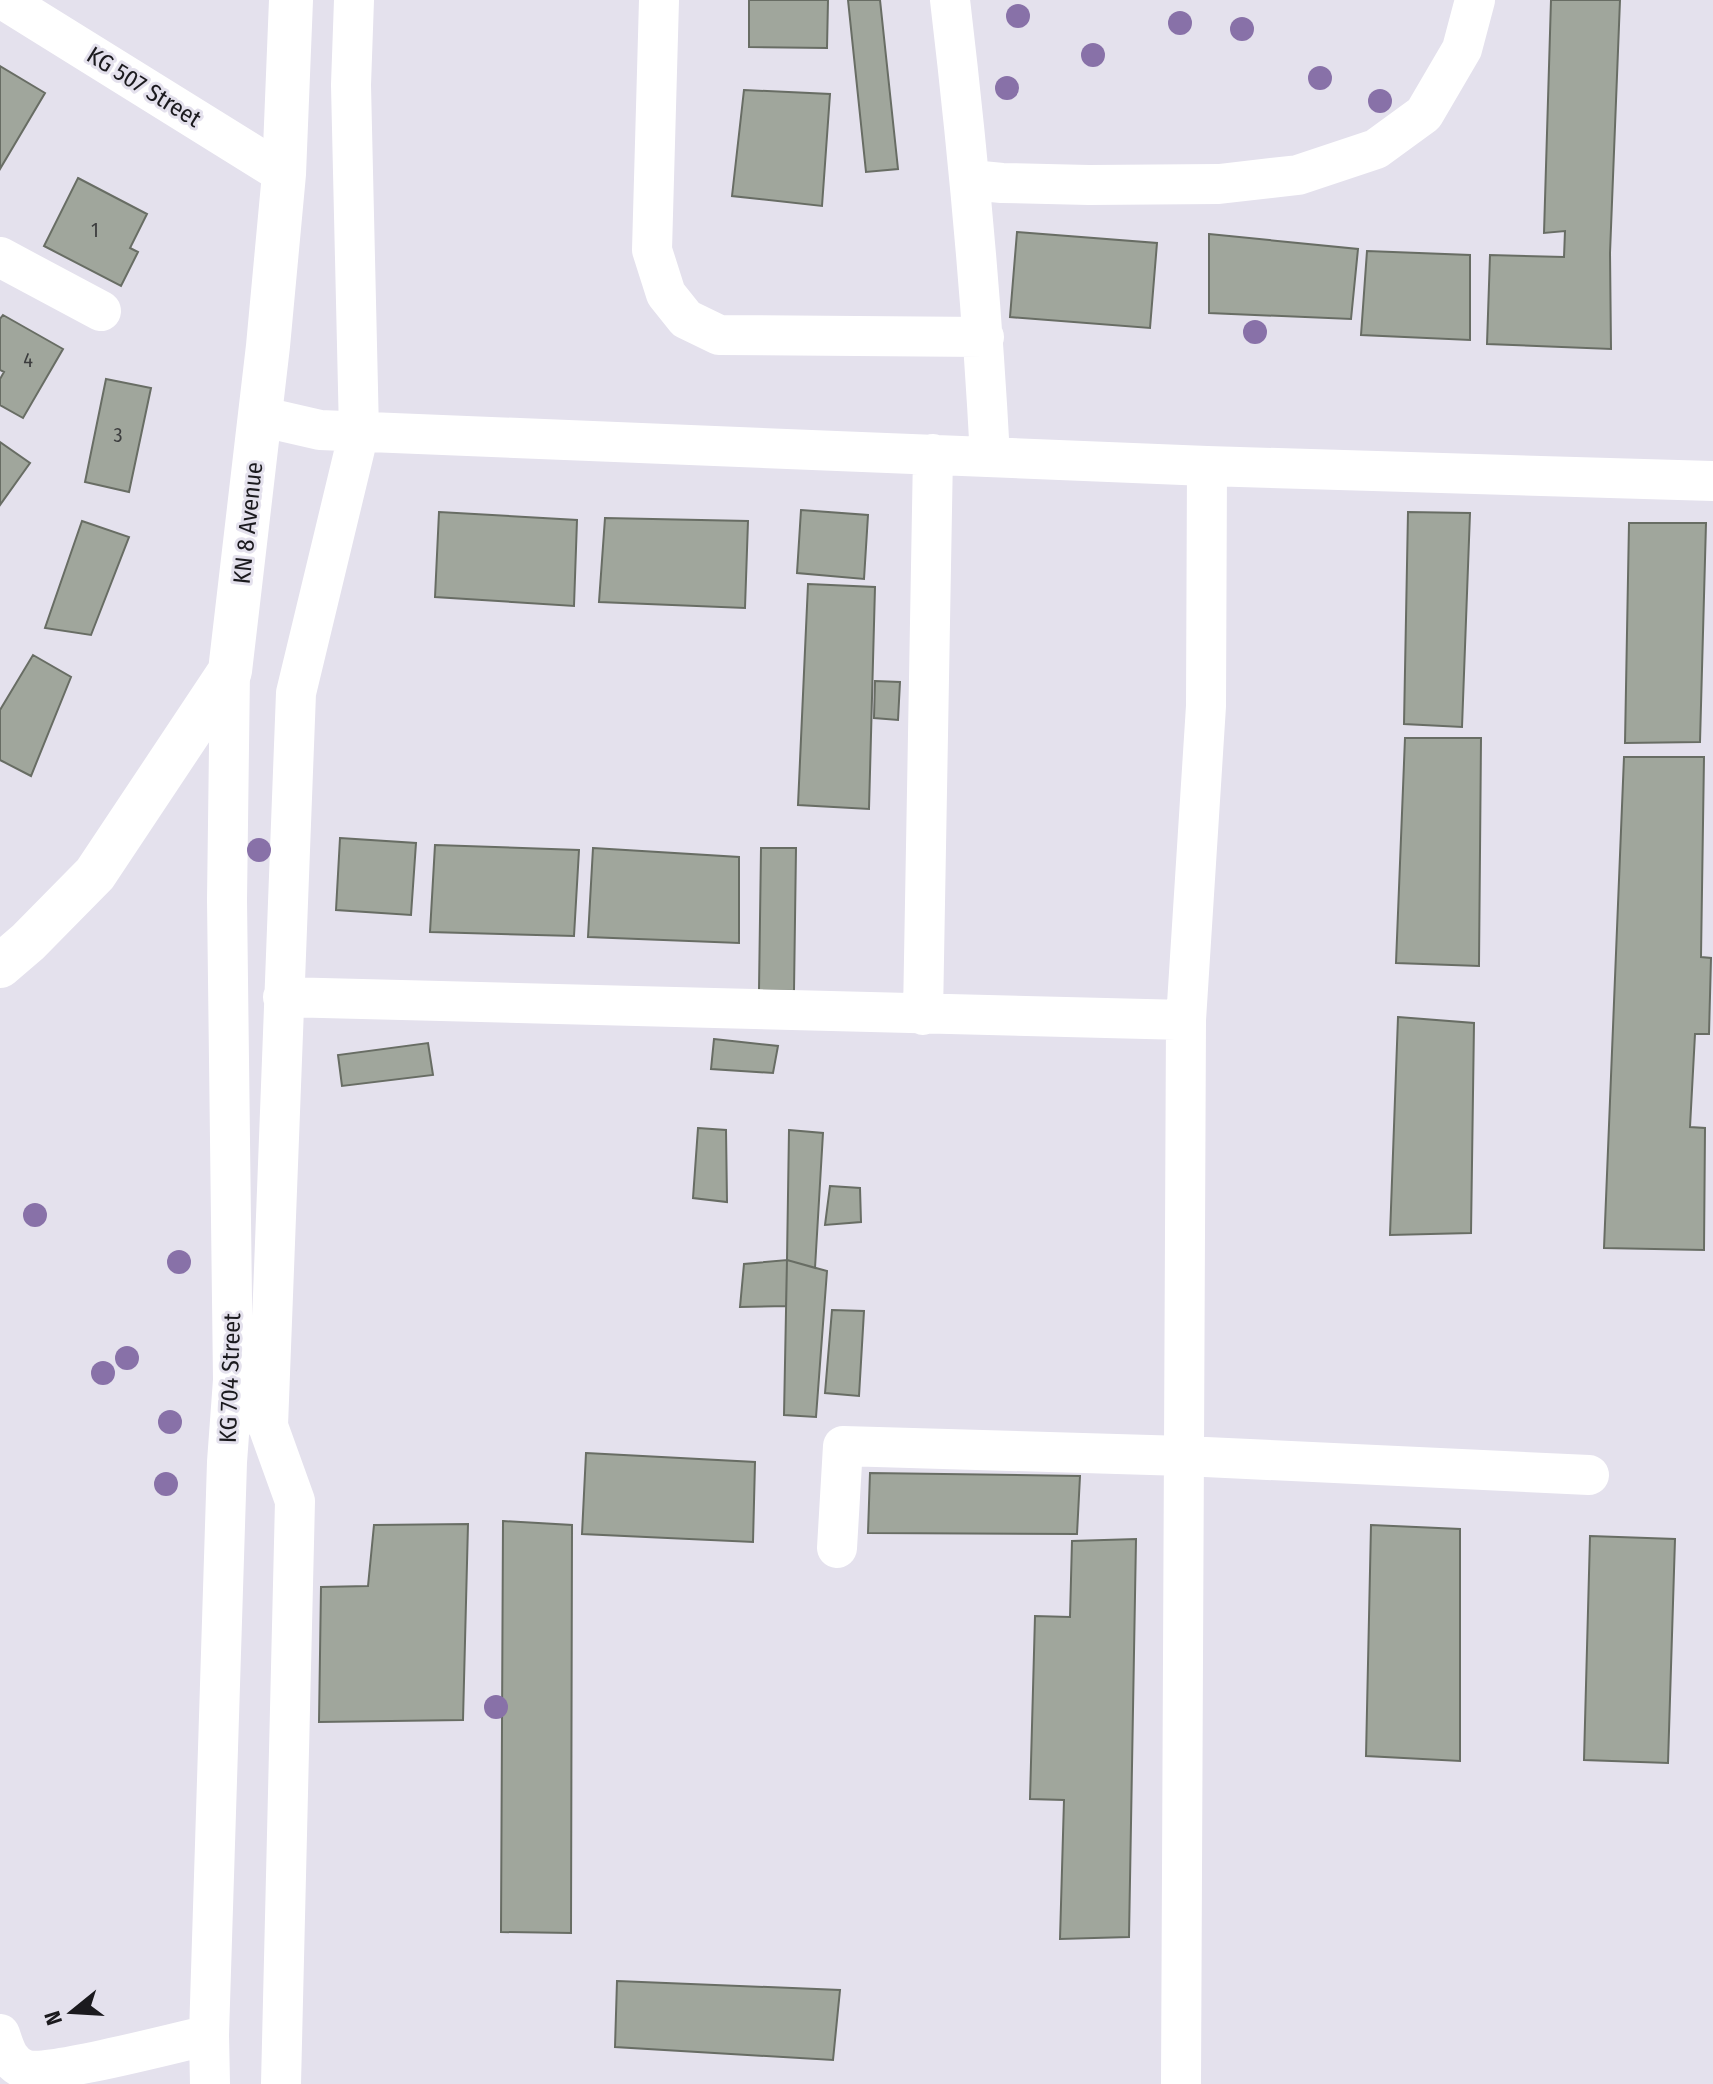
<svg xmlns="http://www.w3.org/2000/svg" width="1713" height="2084" viewBox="0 0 1713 2084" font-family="'Fira Sans Condensed',sans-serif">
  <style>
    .building { fill: #a0a69c; stroke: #686d64; stroke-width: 2 }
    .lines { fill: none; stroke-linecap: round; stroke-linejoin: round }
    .minor { stroke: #fff; stroke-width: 40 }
    .major { stroke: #fff; stroke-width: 44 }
    .tree { fill: #8871a8 }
    .labels { text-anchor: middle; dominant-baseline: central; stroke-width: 6; stroke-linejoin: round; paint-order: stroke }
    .number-label { font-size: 20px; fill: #3c3d3e }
    .street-label { font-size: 24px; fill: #1b1a1e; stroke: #e4e1ed }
  </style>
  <rect width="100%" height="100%" fill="#e4e1ed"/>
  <path class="building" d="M 749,0 L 828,0 L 827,48 L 749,47 Z
    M 848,0 L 880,0 L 898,169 L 866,172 Z
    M 1551,0 L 1620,0 L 1610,253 L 1611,349 L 1487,344 L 1490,255 L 1564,257 L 1565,231 L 1544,233 Z
    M 0,66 L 45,93 L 0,169 Z
    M 744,90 L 830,94 L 822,206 L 732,196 Z
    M 78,178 L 147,214 L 130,248 L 138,252 L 121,286 L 44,246 Z
    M 1017,232 L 1157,243 L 1150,328 L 1010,317 Z
    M 1209,234 L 1358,249 L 1351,319 L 1209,313 Z
    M 1367,251 L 1470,255 L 1470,340 L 1361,335 Z
    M 3,315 L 63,349 L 23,418 L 0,405 L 0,379 L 4,372 L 0,370 L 0,319 Z
    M 106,379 L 151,388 L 129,492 L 85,482 Z
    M 0,442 L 30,463 L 0,505 Z
    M 801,510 L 868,515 L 864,579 L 797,573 Z
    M 439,512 L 577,520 L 574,606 L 435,597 Z
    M 1408,512 L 1470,513 L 1462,727 L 1404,724 Z
    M 605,518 L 748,521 L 745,608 L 599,602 Z
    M 82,521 L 129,537 L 91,635 L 45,628 Z
    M 1629,523 L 1706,523 L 1700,742 L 1625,743 Z
    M 808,584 L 875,587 L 869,809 L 798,805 Z
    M 33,655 L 71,677 L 31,776 L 0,760 L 0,710 Z
    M 875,681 L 900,682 L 898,720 L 874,718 Z
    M 1405,738 L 1481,738 L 1479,966 L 1396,963 Z
    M 1624,757 L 1704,757 L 1701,957 L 1711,958 L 1709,1034 L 1695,1034 L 1690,1127 L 1705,1128 L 1704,1250 L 1604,1248 Z
    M 340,838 L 416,843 L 411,915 L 336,910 Z
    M 435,845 L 579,850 L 574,936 L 430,932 Z
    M 593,848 L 739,857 L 739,943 L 588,937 Z
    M 761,848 L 796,848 L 794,991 L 759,990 Z
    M 1398,1017 L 1474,1023 L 1471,1233 L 1390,1235 Z
    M 714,1039 L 778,1046 L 773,1073 L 711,1069 Z
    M 428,1043 L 433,1075 L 342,1086 L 338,1055 Z
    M 698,1128 L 726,1130 L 727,1202 L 693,1198 Z
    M 789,1130 L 823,1133 L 815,1268 L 787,1260 Z
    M 830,1186 L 860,1188 L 861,1222 L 825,1225 Z
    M 787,1260 L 827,1271 L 816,1417 L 784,1415 Z
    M 787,1260 L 786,1306 L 740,1307 L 744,1264 Z
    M 832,1310 L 864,1311 L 859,1396 L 825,1393 Z
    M 586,1453 L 755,1462 L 753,1542 L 582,1534 Z
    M 870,1473 L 1080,1476 L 1077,1534 L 868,1533 Z
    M 503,1521 L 572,1525 L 571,1933 L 501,1932 Z
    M 468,1524 L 463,1720 L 319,1722 L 321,1587 L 368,1586 L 374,1525 Z
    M 1371,1525 L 1460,1529 L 1460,1761 L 1366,1756 Z
    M 1590,1536 L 1675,1539 L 1668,1763 L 1584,1760 Z
    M 1136,1539 L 1129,1937 L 1060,1939 L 1064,1800 L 1030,1799 L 1035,1616 L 1070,1617 L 1072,1541 Z
    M 617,1981 L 840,1990 L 833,2060 L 615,2047 Z"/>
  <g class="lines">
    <path class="minor" d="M 4,0 L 284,174
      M 659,0 L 652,250 L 666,294 L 686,319 L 719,335 L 984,337
      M 950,0 C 968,152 982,304 990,457
      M 971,180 L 1002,183 L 1089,185 L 1219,184 L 1298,175 L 1376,149 L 1424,114 L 1462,49 L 1475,0
      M 0,257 L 101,311
      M 259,416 L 320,430 L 1207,466 L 1713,481
      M 283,997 L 1186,1020
      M 923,1015 L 933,454
      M 253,1406 L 268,1426 L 295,1501 L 281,2084
      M 268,1426 L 296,693 L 359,432 L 351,85 L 354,0
      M 837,1548 L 843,1446 L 1184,1456 L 1589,1475
      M 0,2034 C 5,2049 8,2062 24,2069 C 46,2077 178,2042 209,2035
      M 210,2084 L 209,2035 L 227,1462 L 233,1380 L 227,900 L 230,671
      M 1181,2084 L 1186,1020 L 1206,706 L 1207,466"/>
    <path class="major" d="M 0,966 L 28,942 L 95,874 L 230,671 L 268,346 L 284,174 L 291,0"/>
  </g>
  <g class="tree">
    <circle cx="1018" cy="16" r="12"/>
    <circle cx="1180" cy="23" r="12"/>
    <circle cx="1242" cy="29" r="12"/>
    <circle cx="1093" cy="55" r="12"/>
    <circle cx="1320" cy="78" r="12"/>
    <circle cx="1007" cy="88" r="12"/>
    <circle cx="1380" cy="101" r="12"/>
    <circle cx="1255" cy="332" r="12"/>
    <circle cx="259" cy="850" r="12"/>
    <circle cx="35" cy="1215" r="12"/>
    <circle cx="179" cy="1262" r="12"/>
    <circle cx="127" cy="1358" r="12"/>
    <circle cx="103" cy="1373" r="12"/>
    <circle cx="170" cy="1422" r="12"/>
    <circle cx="166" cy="1484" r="12"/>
    <circle cx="496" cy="1707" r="12"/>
  </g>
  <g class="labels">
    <g class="number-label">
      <text x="95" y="230">1</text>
      <text x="28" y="360">4</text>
      <text x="118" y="435">3</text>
    </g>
    <g class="street-label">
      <text transform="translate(144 87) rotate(32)">KG 507 Street</text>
      <text transform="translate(248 523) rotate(-84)">KN 8 Avenue</text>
      <text transform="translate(230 1378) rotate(-88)">KG 704 Street</text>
    </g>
  </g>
  <g transform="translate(72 2012) rotate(252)" stroke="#e4e1ed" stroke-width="6" paint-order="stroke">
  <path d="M0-6L14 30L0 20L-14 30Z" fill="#1b1a1e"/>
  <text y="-12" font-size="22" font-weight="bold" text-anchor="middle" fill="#1b1a1e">N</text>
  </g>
</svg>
